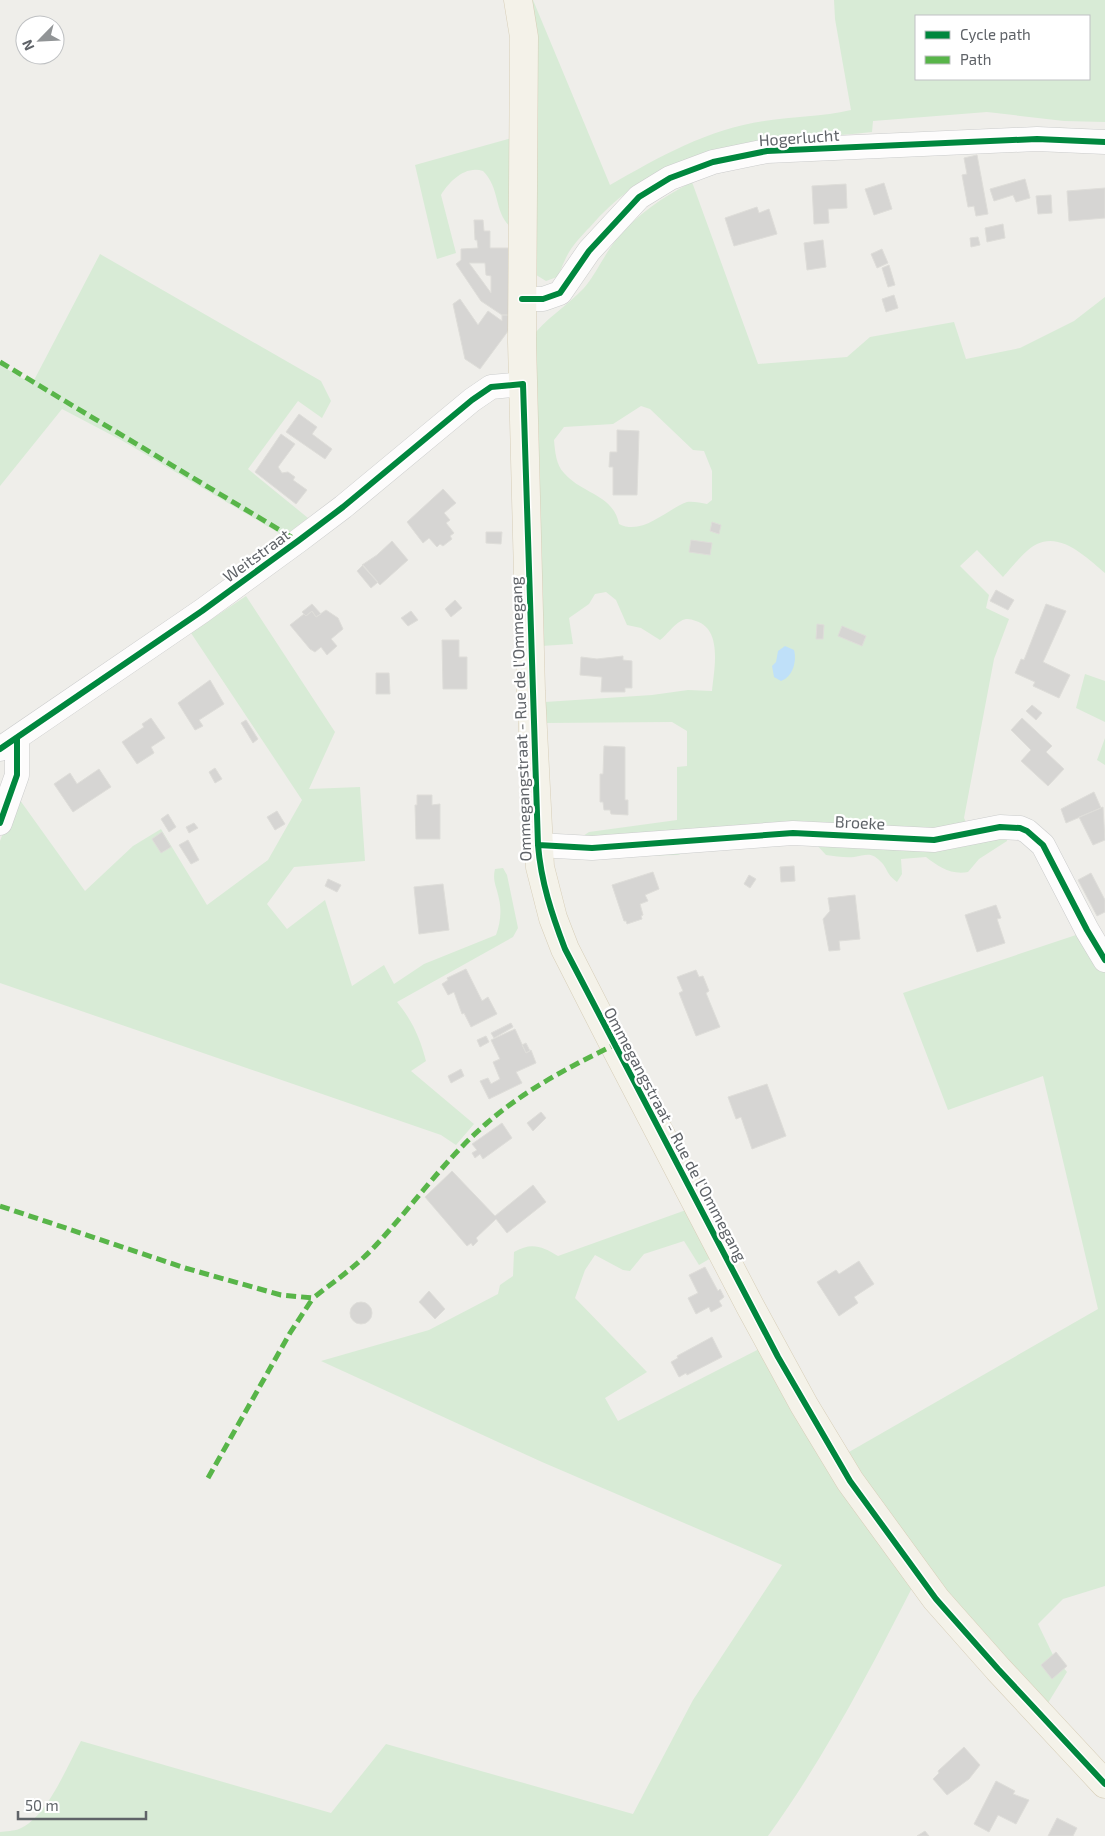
<svg xmlns="http://www.w3.org/2000/svg" width="1105" height="1836" viewBox="0 0 1105 1836" font-family="'Exo 2',sans-serif">
  <style>
    .green { fill: #d8ebd6; fill-rule: evenodd }
    .water { fill: #bfe0f9 }
    .building { fill: #d6d5d3; stroke: #deddd9; fill-rule: evenodd }
    .lines { fill: none; stroke-linecap: round; stroke-linejoin: round }
    .minor-casing { stroke: #cbcccc; stroke-width: 25 }
    .major-casing { stroke: #d7ceb8; stroke-width: 29 }
    .minor { stroke: #fdfcfc; stroke-width: 24 }
    .major { stroke: #f4f2e9; stroke-width: 28 }
    .quiet { stroke: #58b549; stroke-width: 5; stroke-dasharray: 10 5; stroke-linecap: butt }
    .cycleway-casing { stroke: #fff; stroke-width: 9 }
    .cycleway { stroke: #00873e; stroke-width: 6 }
    .labels { text-anchor: middle; dominant-baseline: central; stroke-width: 4.5; stroke-linejoin: round; paint-order: stroke }
    .street-label { font-size: 16px; fill: #5f6368; stroke: #fff }
  </style>
  <rect width="100%" height="100%" fill="#efeeea"/>
  <path class="green" d="M 525,0 L 533,0 L 610,185 C 659,157 708,129 764,121 C 794,116 822,117 851,110 L 835,19 L 834,0 L 1105,0 L 1105,122 L 1064,121 L 987,112 L 873,121 L 872,132 C 765,143 667,138 590,227 C 581,236 570,248 565,260 C 562,266 560,272 557,277 L 546,281 L 533,273 ZM 916,16 L 1089,16 L 1089,79 L 916,79 Z
    M 515,137 L 515,231 C 492,214 502,190 483,171 C 465,165 449,182 441,195 L 456,253 L 437,259 L 415,165 Z
    M 692,182 L 758,364 L 847,357 L 870,337 L 954,322 L 966,359 L 1020,348 L 1074,321 L 1105,297 L 1105,573 C 1088,559 1062,532 1037,544 C 1027,548 1011,568 1003,577 L 977,550 L 960,566 L 989,595 L 986,608 L 1009,619 L 994,659 L 964,818 L 973,835 L 1006,830 L 1007,841 L 979,859 L 968,872 C 951,875 939,867 926,857 L 901,859 L 902,874 L 897,882 C 885,873 888,868 880,861 C 870,851 865,856 854,857 C 845,858 835,856 826,855 L 815,843 L 698,848 L 678,855 L 595,857 L 583,836 L 589,832 L 677,820 L 677,767 L 687,766 L 687,731 L 672,722 L 545,723 L 545,702 L 652,695 L 688,690 L 712,691 C 714,669 723,630 696,621 C 690,619 686,618 681,621 C 673,625 667,635 660,640 L 641,628 L 627,625 L 616,600 L 606,592 L 595,594 L 589,604 L 569,618 L 573,644 L 541,646 L 531,338 C 545,319 567,306 584,288 C 596,274 604,255 616,240 C 637,214 663,197 692,182 ZM 641,406 L 650,409 L 693,450 L 704,451 L 712,471 L 712,500 L 707,504 C 701,503 693,501 687,502 C 665,510 643,536 619,524 C 613,494 582,494 564,473 C 556,465 555,451 554,440 L 564,427 L 613,424 Z
    M 100,254 L 321,381 L 331,401 L 322,418 L 298,401 L 248,469 L 308,518 L 284,536 L 121,440 L 62,409 L 0,486 L 0,365 L 32,384 Z
    M 246,596 L 335,732 L 309,789 L 360,787 L 365,861 L 294,867 L 267,904 L 287,929 L 325,900 L 352,986 L 384,965 L 394,984 L 424,964 L 496,935 C 500,924 502,912 499,899 C 497,887 492,881 495,869 L 503,868 L 507,875 L 518,928 L 513,937 L 397,1002 C 412,1020 420,1038 426,1061 L 411,1071 L 474,1124 L 456,1145 L 441,1135 L 0,983 L 0,841 L 17,796 L 85,891 L 133,846 L 161,829 L 207,905 L 268,860 L 302,800 L 191,633 Z
    M 1085,674 L 1105,681 L 1105,722 L 1076,708 Z
    M 1105,738 L 1105,765 L 1097,760 Z
    M 1082,933 L 1105,973 L 1105,1586 L 1063,1599 L 1038,1624 L 1053,1655 L 1067,1672 L 1048,1703 L 1015,1680 L 842,1456 L 1098,1309 L 1043,1076 L 948,1110 L 903,993 Z
    M 686,1210 L 711,1258 L 699,1265 L 684,1241 L 644,1254 L 630,1271 L 623,1270 L 595,1255 L 585,1270 L 575,1298 L 647,1372 L 605,1398 L 618,1421 L 763,1347 L 914,1584 C 870,1670 825,1757 768,1836 L 0,1836 L 0,1832 C 6,1831 14,1831 19,1829 C 47,1818 67,1766 81,1741 L 331,1813 L 386,1744 L 633,1814 L 693,1700 L 782,1565 L 542,1462 L 321,1361 L 429,1330 L 498,1294 L 500,1285 L 513,1276 L 514,1252 C 531,1242 542,1246 558,1256 Z"/>
  <path class="water" d="M 785,646 L 794,650 C 797,661 793,677 781,681 L 774,677 L 772,666 L 776,662 L 778,651 Z"/>
  <path class="building" d="M 977,155 L 988,214 L 976,216 L 974,206 L 968,207 L 962,175 L 967,174 L 964,158 Z
    M 1025,179 L 1030,198 L 1016,202 L 1013,195 L 994,201 L 990,189 Z
    M 884,183 L 892,209 L 874,215 L 865,189 Z
    M 846,184 L 847,208 L 828,209 L 829,223 L 814,224 L 812,186 Z
    M 1105,188 L 1105,218 L 1069,221 L 1067,191 Z
    M 1051,195 L 1052,213 L 1038,214 L 1036,196 Z
    M 757,207 L 759,213 L 769,209 L 777,234 L 734,246 L 725,218 Z
    M 474,220 L 483,220 L 484,231 L 490,231 L 490,248 L 514,248 L 514,315 L 502,315 L 481,301 L 456,264 L 461,260 L 461,249 L 478,248 L 477,240 L 475,240 ZM 469,263 L 485,263 L 486,275 L 491,276 L 491,293 Z
    M 1003,224 L 1005,238 L 987,242 L 985,228 Z
    M 978,237 L 980,245 L 971,247 L 970,238 Z
    M 823,240 L 826,267 L 807,270 L 804,243 Z
    M 882,249 L 888,263 L 877,268 L 871,254 Z
    M 889,265 L 895,285 L 888,287 L 882,268 Z
    M 894,295 L 898,308 L 886,312 L 882,299 Z
    M 460,299 L 478,325 L 488,311 L 502,321 L 502,315 L 514,315 L 514,323 L 480,369 L 465,359 L 453,304 Z
    M 299,414 L 317,427 L 312,434 L 332,449 L 325,459 L 286,432 Z
    M 617,430 L 639,431 L 637,495 L 613,495 L 613,467 L 609,467 L 610,452 L 617,452 Z
    M 281,434 L 295,444 L 278,467 L 282,473 L 288,472 L 295,477 L 293,480 L 307,490 L 296,504 L 255,472 Z
    M 443,489 L 456,503 L 444,513 L 450,520 L 446,523 L 454,533 L 450,536 L 452,539 L 443,546 L 440,544 L 437,547 L 429,538 L 423,543 L 407,522 Z
    M 712,522 L 721,525 L 719,534 L 710,531 Z
    M 486,532 L 502,532 L 501,544 L 486,543 Z
    M 691,540 L 712,543 L 710,555 L 689,552 Z
    M 392,541 L 408,560 L 380,585 L 362,565 L 377,555 Z
    M 363,565 L 378,582 L 371,588 L 357,571 Z
    M 996,590 L 1014,600 L 1008,610 L 990,601 Z
    M 455,600 L 462,608 L 451,617 L 445,609 Z
    M 312,604 L 321,614 L 316,617 L 312,611 L 306,616 L 302,612 Z
    M 1046,604 L 1066,611 L 1043,662 L 1070,675 L 1059,698 L 1033,686 L 1035,682 L 1015,673 L 1021,659 L 1024,660 Z
    M 326,610 L 338,618 L 343,629 L 331,639 L 337,646 L 327,655 L 321,647 L 315,652 L 310,649 L 290,625 L 304,614 L 306,616 L 312,611 L 316,617 Z
    M 411,611 L 418,620 L 408,626 L 401,618 Z
    M 817,624 L 824,625 L 823,639 L 816,639 Z
    M 842,626 L 866,636 L 862,646 L 838,636 Z
    M 442,640 L 459,640 L 459,657 L 467,657 L 467,689 L 443,689 Z
    M 623,656 L 623,660 L 632,661 L 632,688 L 625,688 L 625,692 L 601,692 L 602,677 L 580,675 L 581,657 L 597,659 Z
    M 376,673 L 389,673 L 390,694 L 376,694 Z
    M 210,680 L 224,704 L 199,720 L 203,726 L 195,730 L 178,703 Z
    M 1032,705 L 1042,713 L 1036,720 L 1026,711 Z
    M 151,718 L 165,738 L 151,747 L 154,753 L 137,764 L 122,742 L 144,727 L 142,724 Z
    M 1022,718 L 1052,746 L 1046,752 L 1064,769 L 1048,786 L 1021,761 L 1031,750 L 1011,730 Z
    M 246,720 L 258,739 L 253,743 L 241,723 Z
    M 604,746 L 625,747 L 625,800 L 628,800 L 628,815 L 611,814 L 610,810 L 604,810 L 603,802 L 600,802 L 600,774 L 603,774 Z
    M 215,768 L 222,779 L 215,783 L 209,772 Z
    M 99,769 L 111,787 L 73,812 L 54,784 L 70,773 L 77,784 Z
    M 1094,792 L 1101,808 L 1066,823 L 1061,809 Z
    M 417,795 L 432,795 L 432,805 L 440,804 L 440,839 L 416,839 L 415,805 L 417,805 Z
    M 1103,807 L 1105,840 L 1093,845 L 1079,817 Z
    M 277,811 L 285,824 L 275,830 L 267,817 Z
    M 168,814 L 176,827 L 169,832 L 161,819 Z
    M 194,823 L 198,828 L 189,833 L 186,827 Z
    M 162,832 L 171,847 L 161,853 L 152,839 Z
    M 188,840 L 199,860 L 191,864 L 179,845 Z
    M 794,866 L 795,881 L 781,882 L 780,867 Z
    M 653,872 L 659,889 L 645,895 L 648,901 L 640,904 L 643,915 L 641,916 L 642,919 L 627,924 L 626,921 L 624,921 L 612,885 Z
    M 1091,873 L 1105,900 L 1105,912 L 1097,916 L 1078,880 Z
    M 749,875 L 756,879 L 750,888 L 744,884 Z
    M 328,879 L 341,885 L 337,892 L 325,886 Z
    M 443,884 L 449,930 L 419,934 L 414,887 Z
    M 855,895 L 860,939 L 839,941 L 840,950 L 829,951 L 823,919 L 830,911 L 828,898 Z
    M 996,905 L 1001,918 L 997,919 L 1005,943 L 977,952 L 965,915 Z
    M 466,969 L 482,1001 L 488,997 L 497,1014 L 471,1027 L 464,1013 L 462,1014 L 454,992 L 448,995 L 442,984 L 448,980 L 447,978 Z
    M 696,970 L 699,977 L 703,976 L 709,991 L 706,993 L 720,1027 L 696,1036 L 679,993 L 683,991 L 677,977 Z
    M 511,1023 L 513,1027 L 494,1038 L 491,1033 Z
    M 515,1029 L 526,1053 L 531,1050 L 536,1063 L 516,1072 L 522,1083 L 489,1099 L 480,1081 L 488,1078 L 491,1084 L 500,1079 L 493,1062 L 500,1059 L 491,1040 Z
    M 486,1036 L 489,1042 L 480,1047 L 477,1040 Z
    M 526,1043 L 530,1051 L 526,1053 L 522,1045 Z
    M 461,1069 L 464,1076 L 451,1083 L 448,1076 Z
    M 767,1084 L 786,1136 L 752,1149 L 741,1117 L 736,1119 L 728,1097 Z
    M 541,1112 L 546,1118 L 533,1131 L 527,1123 Z
    M 502,1123 L 512,1138 L 483,1159 L 480,1154 L 475,1158 L 472,1153 L 477,1150 L 472,1144 Z
    M 452,1171 L 495,1216 L 533,1185 L 546,1202 L 507,1233 L 496,1219 L 476,1238 L 478,1241 L 473,1246 L 471,1243 L 467,1246 L 425,1197 Z
    M 859,1261 L 874,1284 L 854,1297 L 858,1303 L 839,1316 L 817,1282 L 836,1270 L 839,1274 Z
    M 705,1267 L 718,1291 L 720,1289 L 724,1297 L 719,1301 L 722,1306 L 711,1312 L 709,1307 L 696,1314 L 688,1298 L 698,1293 L 689,1275 Z
    M 429,1291 L 445,1309 L 435,1319 L 419,1302 Z
    M350 1313a11 11 0 1 1 22 0a11 11 0 1 1-22 0Z
    M 712,1337 L 722,1357 L 687,1375 L 686,1373 L 679,1377 L 671,1362 L 678,1358 L 677,1356 Z
    M 1056,1652 L 1067,1666 L 1052,1679 L 1041,1665 Z
    M 964,1747 L 980,1765 L 969,1779 L 947,1795 L 933,1779 L 939,1773 L 938,1771 Z
    M 996,1781 L 1015,1791 L 1013,1794 L 1029,1800 L 1016,1824 L 998,1815 L 989,1832 L 974,1824 Z
    M 1057,1818 L 1077,1828 L 1073,1836 L 1048,1836 Z
    M 925,1831 L 929,1836 L 917,1836 Z"/>
  <g class="lines">
    <g class="minor-casing">
      <path id="minor" d="M 522,299 L 543,299 L 560,293 L 589,251 L 639,197 L 670,178 L 713,162 L 767,151 L 1037,139 L 1105,142
        M 0,749 L 202,611 L 298,541 L 343,507 L 472,400 L 491,387 L 523,384
        M 0,823 L 17,775 L 17,738
        M 538,845 L 592,848 L 793,833 L 934,840 L 1000,827 L 1020,828 L 1027,831 L 1043,845 L 1087,930 L 1105,960"/>
    </g>
    <g class="major-casing">
      <path id="major" d="M 518,0 L 524,37 L 522,342 L 531,691 L 540,867 L 553,918 L 565,949 L 614,1045 L 750,1306 L 804,1405 L 850,1481 L 936,1599 L 998,1669 L 1105,1784"/>
    </g>
    <use href="#minor" class="minor"/>
    <use href="#major" class="major"/>
    <path class="quiet" d="M 0,362 L 298,541
      M 0,1206 L 185,1268 L 281,1295 L 313,1298 C 335,1281 358,1265 377,1244 C 414,1204 446,1158 487,1123 C 525,1090 569,1067 614,1045
      M 208,1478 L 290,1333 L 313,1298"/>
    <g class="cycleway-casing">
      <path id="cycleway" d="M 522,299 L 543,299 L 560,293 L 589,251 L 639,197 L 670,178 L 713,162 L 767,151 L 1037,139 L 1105,142
        M 0,749 L 202,611 L 298,541 L 343,507 L 472,400 L 491,387 L 523,384 L 538,845 C 541,882 552,915 565,949 L 778,1357 L 850,1481 L 936,1599 L 998,1669 L 1105,1784
        M 0,823 L 17,775 L 17,738
        M 538,845 L 592,848 L 793,833 L 934,840 L 1000,827 L 1020,828 L 1027,831 L 1043,845 L 1087,930 L 1105,960"/>
    </g>
    <use href="#cycleway" class="cycleway"/>
  </g>
  <g class="labels">
    <g class="street-label">
      <text transform="translate(799 137) rotate(-4)">Hogerlucht</text>
      <text transform="translate(256 555) rotate(-36)">Weitstraat</text>
      <text transform="translate(520 719) rotate(-92)">Ommegangstraat - Rue de l'Ommegang</text>
      <text transform="translate(860 822) rotate(3)">Broeke</text>
      <text transform="translate(676 1134) rotate(62)">Ommegangstraat - Rue de l'Ommegang</text>
    </g>
  </g>
  <rect x="915" y="15" width="175" height="65" fill="#ffffff" stroke="#bfc1c3"/>
  <rect x="925" y="31" width="25" height="8" fill="#00873e" stroke="#bfc1c3"/>
  <text x="960" y="40" font-size="15" fill="#5f6368">Cycle path</text>
  <rect x="925" y="56" width="25" height="8" fill="#58b549" stroke="#bfc1c3"/>
  <text x="960" y="65" font-size="15" fill="#5f6368">Path</text>
  <g transform="translate(40 40) rotate(246)"><circle r="24" fill="#ffffff" stroke="#bfc1c3"/>
  <path d="M0-4L9 19L0 12L-9 19Z" fill="#919496"/>
  <text y="-8" font-size="14" font-weight="bold" text-anchor="middle" fill="#5f6368">N</text>
  </g>
  <path d="M18 1811v8h128v-8" fill="none" stroke="#5f6368" stroke-width="2.5"/>
  <text x="25" y="1811" font-size="15" fill="#5f6368" stroke="#ffffff" stroke-width="4" paint-order="stroke">50 m</text>
</svg>
